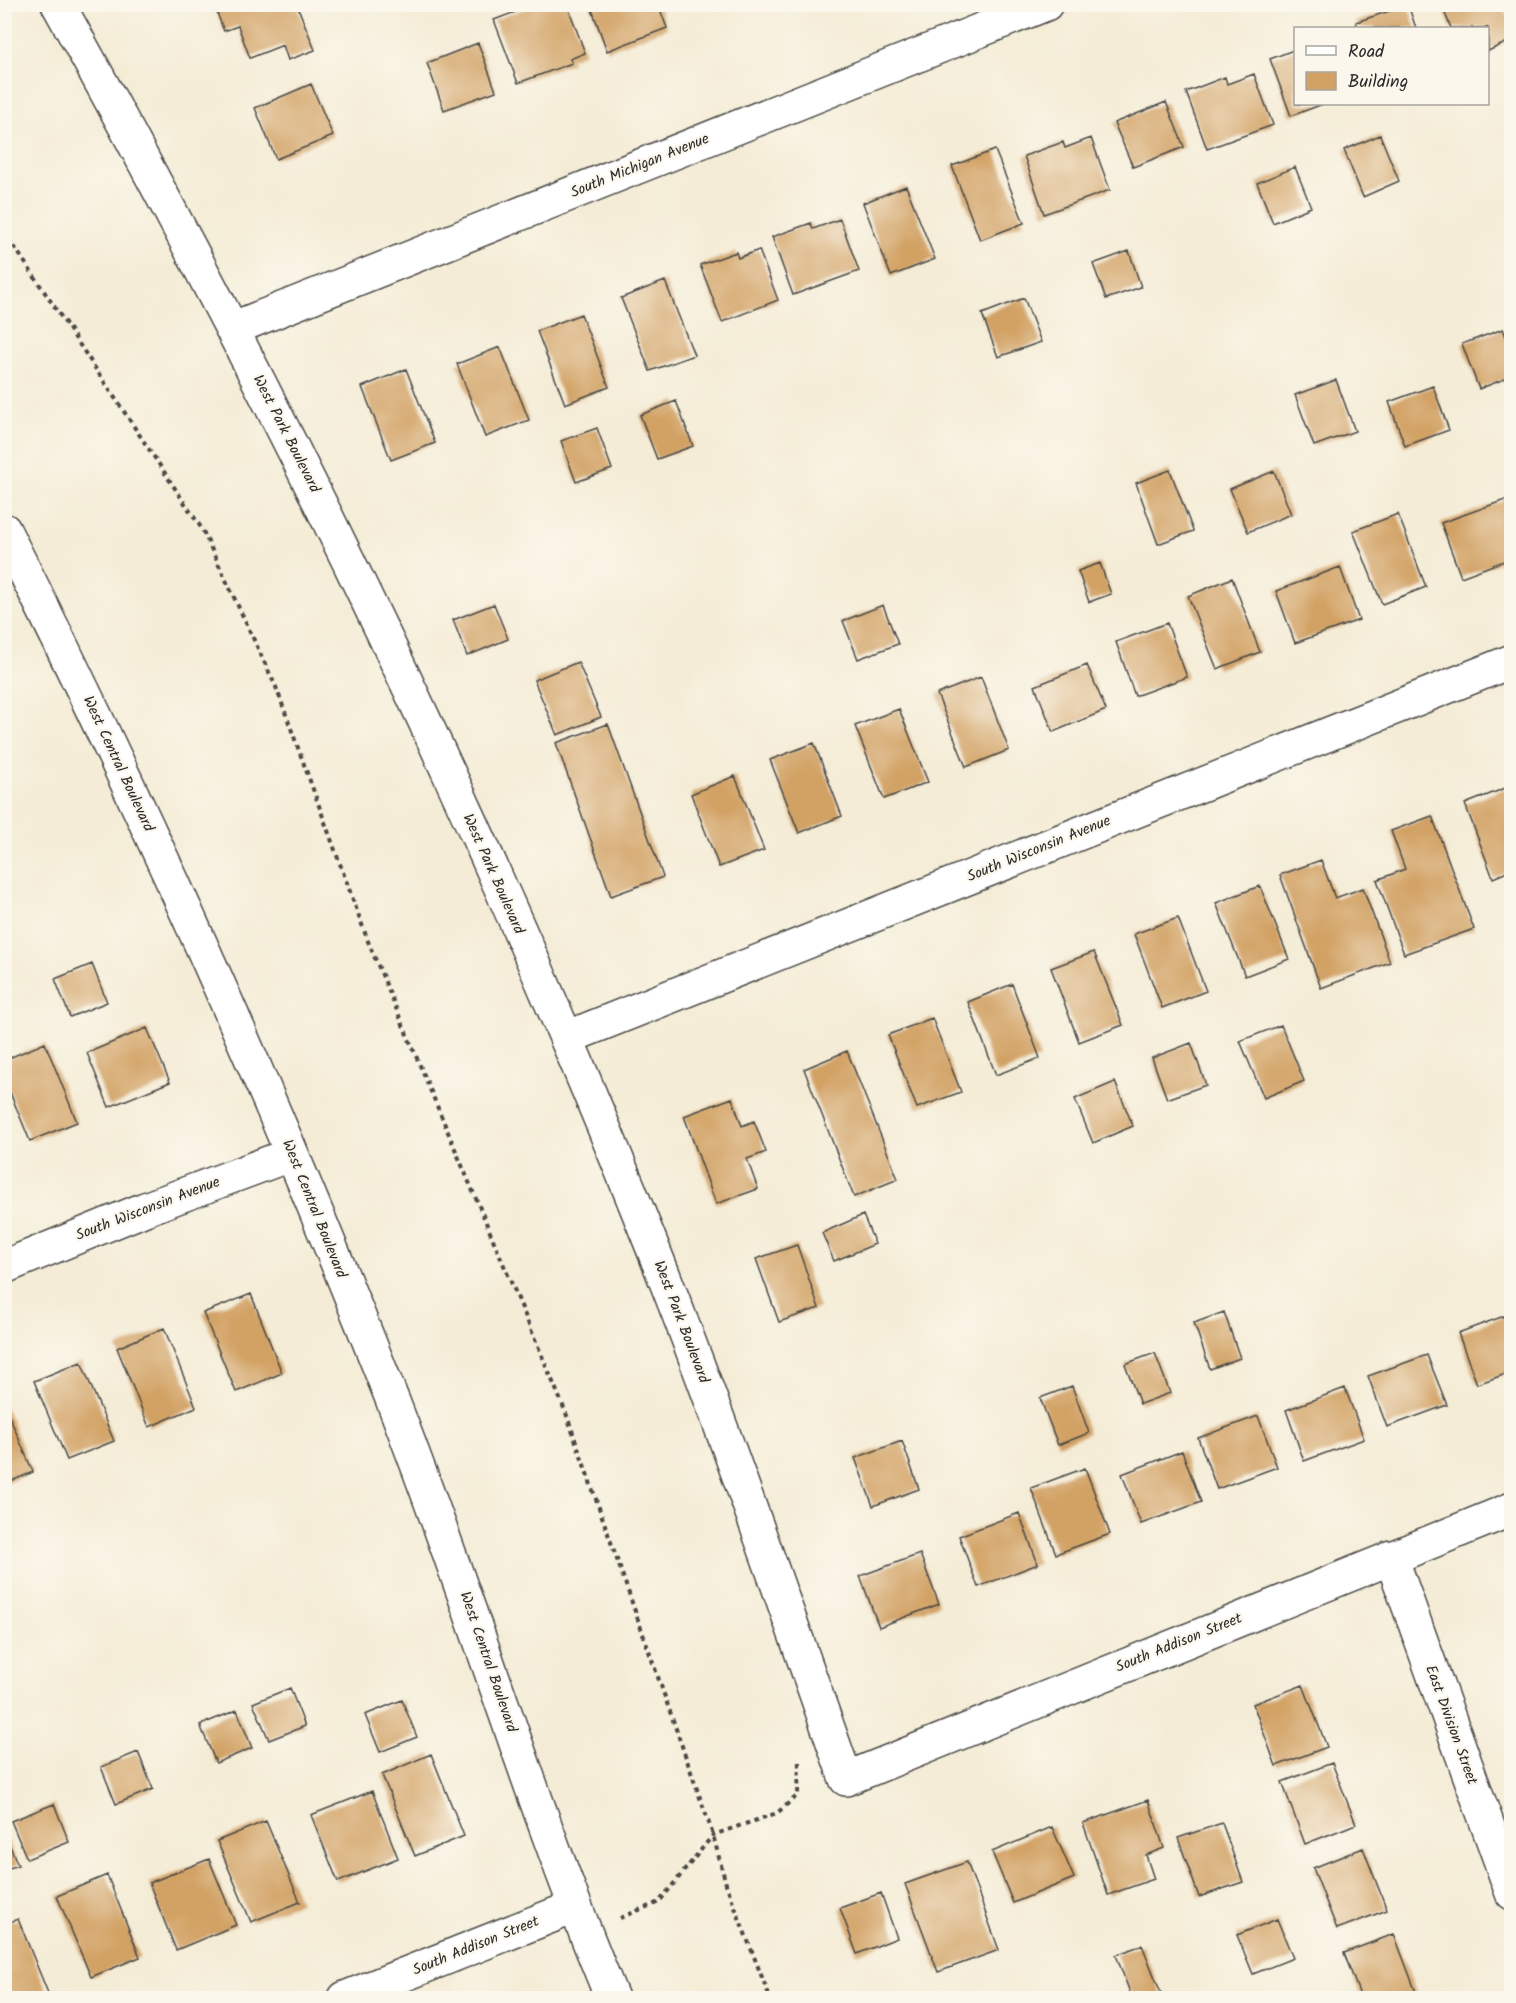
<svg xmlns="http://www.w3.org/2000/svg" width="1516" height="2003" viewBox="0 0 1516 2003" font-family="Kalam,sans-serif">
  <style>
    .building { fill: #d2a265 }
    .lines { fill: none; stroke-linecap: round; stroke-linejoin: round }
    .street-casing { stroke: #494845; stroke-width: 36 }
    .path { stroke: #494845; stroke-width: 4; stroke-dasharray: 4.5 4.5; stroke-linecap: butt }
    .street { stroke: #fff; stroke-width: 33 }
    .labels { text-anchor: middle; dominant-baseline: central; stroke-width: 4.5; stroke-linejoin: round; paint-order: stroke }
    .street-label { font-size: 15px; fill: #2b2b2b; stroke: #fbf7ec }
  </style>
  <rect width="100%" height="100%" fill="#fbf7ec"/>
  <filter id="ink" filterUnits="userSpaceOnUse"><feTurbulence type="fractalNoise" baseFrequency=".0167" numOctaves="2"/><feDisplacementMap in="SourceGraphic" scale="12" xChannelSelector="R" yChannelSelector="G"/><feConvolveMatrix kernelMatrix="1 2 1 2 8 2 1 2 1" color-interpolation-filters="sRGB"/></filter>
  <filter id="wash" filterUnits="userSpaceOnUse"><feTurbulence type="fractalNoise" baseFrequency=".008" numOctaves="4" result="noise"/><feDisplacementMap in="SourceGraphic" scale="24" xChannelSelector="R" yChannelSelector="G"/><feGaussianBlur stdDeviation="1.35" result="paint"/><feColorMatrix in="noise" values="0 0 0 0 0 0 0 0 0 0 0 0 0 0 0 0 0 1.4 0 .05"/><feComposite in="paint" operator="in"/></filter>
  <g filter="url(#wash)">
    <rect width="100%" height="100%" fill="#f4ecd6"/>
    <g id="blocks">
      <path class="building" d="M 536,4 L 567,4 L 585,53 L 570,59 L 572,63 L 518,83 L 494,20 Z
        M 590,4 L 658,4 L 667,28 L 607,51 Z
        M 1441,4 L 1502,4 L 1512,27 L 1512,40 L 1488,51 L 1488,28 L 1451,28 Z
        M 214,5 L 297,5 L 315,50 L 288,60 L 283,45 L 250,58 L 238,26 L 224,31 Z
        M 1408,5 L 1416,28 L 1358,28 L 1356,22 Z
        M 478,43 L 496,91 L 444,110 L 427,63 Z
        M 1296,49 L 1296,104 L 1323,104 L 1291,116 L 1270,59 Z
        M 1254,74 L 1273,125 L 1207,149 L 1186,92 L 1225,77 L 1227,84 Z
        M 311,84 L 333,136 L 276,159 L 255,108 Z
        M 1166,102 L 1184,147 L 1133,167 L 1114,123 Z
        M 1380,135 L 1399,181 L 1363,197 L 1344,150 Z
        M 1091,138 L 1110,190 L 1044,214 L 1024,156 L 1063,142 L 1065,148 Z
        M 995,150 L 1024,223 L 980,240 L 952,166 Z
        M 1295,167 L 1311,207 L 1273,223 L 1257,183 Z
        M 906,186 L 935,259 L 891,276 L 863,203 Z
        M 840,219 L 859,271 L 793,295 L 772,237 L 811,223 L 813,229 Z
        M 759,250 L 778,300 L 722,322 L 700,265 L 736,252 L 738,258 Z
        M 1129,251 L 1141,287 L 1106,299 L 1093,264 Z
        M 665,281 L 694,355 L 650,371 L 621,298 Z
        M 1024,298 L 1041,342 L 998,357 L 982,314 Z
        M 581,314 L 609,387 L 565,404 L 537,331 Z
        M 1503,329 L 1512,352 L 1512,376 L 1479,389 L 1462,344 Z
        M 500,347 L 529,420 L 485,437 L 457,364 Z
        M 406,369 L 435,443 L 391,460 L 362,387 Z
        M 1336,380 L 1355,431 L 1314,446 L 1295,395 Z
        M 1433,386 L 1449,430 L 1405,446 L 1389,402 Z
        M 676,401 L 693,446 L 657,459 L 640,415 Z
        M 597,428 L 612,469 L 576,482 L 561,441 Z
        M 1170,470 L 1193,531 L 1158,544 L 1136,483 Z
        M 1274,471 L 1291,514 L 1248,532 L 1230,489 Z
        M 1505,500 L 1512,518 L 1512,558 L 1461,577 L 1441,523 Z
        M 1398,514 L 1426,587 L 1382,604 L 1353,531 Z
        M 1100,563 L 1111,594 L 1089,602 L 1078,571 Z
        M 1340,567 L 1359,620 L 1295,643 L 1276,591 Z
        M 1232,578 L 1260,652 L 1217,669 L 1188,596 Z
        M 494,604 L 508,639 L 467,656 L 453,620 Z
        M 883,605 L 898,644 L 858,659 L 843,621 Z
        M 1167,623 L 1187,677 L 1135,696 L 1116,642 Z
        M 578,662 L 601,717 L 557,735 L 534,680 Z
        M 1087,665 L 1106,710 L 1053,732 L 1035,686 Z
        M 981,677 L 1009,750 L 966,767 L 937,694 Z
        M 899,709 L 928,782 L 884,799 L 855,726 Z
        M 608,724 L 663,877 L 611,896 L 556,743 Z
        M 814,743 L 842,816 L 799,833 L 770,760 Z
        M 735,776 L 764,850 L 719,867 L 691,794 Z
        M 1508,787 L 1512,796 L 1512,870 L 1493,878 L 1465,804 Z
        M 1432,816 L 1474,929 L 1404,954 L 1377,880 L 1405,869 L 1391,831 Z
        M 1321,860 L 1335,898 L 1363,888 L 1390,962 L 1321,988 L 1280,875 Z
        M 1260,886 L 1289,959 L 1245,976 L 1216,903 Z
        M 1178,918 L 1206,991 L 1162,1008 L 1134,934 Z
        M 1094,952 L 1123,1025 L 1079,1042 L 1051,968 Z
        M 92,964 L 107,1002 L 70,1017 L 55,979 Z
        M 1012,984 L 1040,1058 L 996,1075 L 968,1002 Z
        M 932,1018 L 961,1092 L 917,1108 L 888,1035 Z
        M 1281,1025 L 1304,1081 L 1264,1098 L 1240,1041 Z
        M 147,1028 L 170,1082 L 109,1107 L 87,1053 Z
        M 45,1043 L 77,1122 L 30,1141 L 4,1078 L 4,1060 Z
        M 1191,1043 L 1206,1085 L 1167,1099 L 1152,1058 Z
        M 847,1051 L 898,1179 L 854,1197 L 804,1069 Z
        M 1115,1082 L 1133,1126 L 1093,1143 L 1075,1099 Z
        M 732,1098 L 742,1126 L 754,1121 L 766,1152 L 747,1159 L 758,1189 L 716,1204 L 684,1116 Z
        M 863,1215 L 875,1244 L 834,1261 L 822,1233 Z
        M 797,1245 L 819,1308 L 779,1322 L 756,1259 Z
        M 251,1294 L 282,1373 L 236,1392 L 203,1313 Z
        M 1224,1312 L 1240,1358 L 1210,1369 L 1194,1323 Z
        M 1512,1313 L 1512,1372 L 1477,1384 L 1458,1333 Z
        M 164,1328 L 196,1407 L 149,1427 L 117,1348 Z
        M 1155,1353 L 1170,1393 L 1140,1404 L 1125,1364 Z
        M 1427,1355 L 1447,1405 L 1387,1427 L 1368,1376 Z
        M 81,1362 L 114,1441 L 67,1460 L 34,1381 Z
        M 1072,1386 L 1089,1433 L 1058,1445 L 1040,1398 Z
        M 1345,1388 L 1364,1439 L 1304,1461 L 1286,1410 Z
        M 4,1404 L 33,1472 L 4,1484 Z
        M 1258,1416 L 1277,1467 L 1217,1489 L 1198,1438 Z
        M 902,1441 L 919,1489 L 873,1506 L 855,1458 Z
        M 1182,1451 L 1201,1502 L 1141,1524 L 1122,1474 Z
        M 1085,1468 L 1110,1534 L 1056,1554 L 1031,1488 Z
        M 1019,1513 L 1038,1564 L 978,1587 L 959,1536 Z
        M 920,1554 L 939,1604 L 879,1627 L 860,1576 Z
        M 1303,1685 L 1327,1747 L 1276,1766 L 1253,1704 Z
        M 290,1688 L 305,1726 L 269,1740 L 253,1703 Z
        M 402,1700 L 417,1737 L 380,1752 L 365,1715 Z
        M 237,1710 L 252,1748 L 216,1763 L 200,1725 Z
        M 138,1752 L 153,1789 L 116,1804 L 101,1767 Z
        M 431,1754 L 464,1836 L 415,1856 L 382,1775 Z
        M 1332,1763 L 1356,1824 L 1305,1844 L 1282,1782 Z
        M 372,1791 L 398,1858 L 338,1882 L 311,1815 Z
        M 1148,1800 L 1164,1848 L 1146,1855 L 1154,1879 L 1108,1895 L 1083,1823 Z
        M 54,1804 L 69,1842 L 27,1859 L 11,1821 Z
        M 266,1821 L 300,1902 L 251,1922 L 217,1841 Z
        M 1222,1823 L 1243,1882 L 1199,1897 L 1178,1838 Z
        M 1052,1827 L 1074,1878 L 1013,1903 L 992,1852 Z
        M 4,1832 L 18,1865 L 4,1870 Z
        M 1363,1848 L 1387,1910 L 1337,1929 L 1313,1868 Z
        M 209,1859 L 236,1925 L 176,1950 L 149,1883 Z
        M 967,1862 L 999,1950 L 938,1972 L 905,1884 Z
        M 107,1875 L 140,1957 L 91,1977 L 57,1896 Z
        M 881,1893 L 897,1938 L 857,1954 L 840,1908 Z
        M 18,1919 L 50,1998 L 4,1998 L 4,1924 Z
        M 1277,1919 L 1293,1958 L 1253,1974 L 1237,1935 Z
        M 1394,1934 L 1417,1995 L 1409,1998 L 1361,1998 L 1344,1953 Z
        M 1142,1945 L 1163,1998 L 1132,1998 L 1116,1955 Z"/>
    </g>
  </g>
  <g filter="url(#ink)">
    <use href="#blocks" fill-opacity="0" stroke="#494845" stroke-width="1.5"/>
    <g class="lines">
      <g class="street-casing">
        <path id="street" d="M 58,4 C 281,406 482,819 652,1246 C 722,1422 783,1601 846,1779 L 1512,1509
          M 234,328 L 1046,4
          M 4,530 C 147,813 275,1103 392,1399 C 470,1597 530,1802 612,1998
          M 566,1038 L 1512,661
          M 4,1267 L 145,1209 L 292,1154
          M 1391,1557 L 1512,1893
          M 345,1998 L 574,1907"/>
      </g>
      <path class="path" d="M 4,231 L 202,529 L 276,687 L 369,944 L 566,1413 L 713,1835 L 726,1884 L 770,1998
        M 620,1918 L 659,1902 L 713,1835 L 777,1813 L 798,1795 L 799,1759"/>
      <use href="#street" class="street"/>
    </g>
  </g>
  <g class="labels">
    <g class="street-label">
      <text transform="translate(640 166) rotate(-22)">South Michigan Avenue</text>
      <text transform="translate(286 434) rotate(63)">West Park Boulevard</text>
      <text transform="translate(118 764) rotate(65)">West Central Boulevard</text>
      <text transform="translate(1039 849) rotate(-22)">South Wisconsin Avenue</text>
      <text transform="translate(493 874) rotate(66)">West Park Boulevard</text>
      <text transform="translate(148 1209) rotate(-21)">South Wisconsin Avenue</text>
      <text transform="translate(314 1209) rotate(68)">West Central Boulevard</text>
      <text transform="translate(681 1322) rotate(69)">West Park Boulevard</text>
      <text transform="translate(1179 1643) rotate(-22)">South Addison Street</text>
      <text transform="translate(488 1662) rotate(71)">West Central Boulevard</text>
      <text transform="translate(1451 1725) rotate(70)">East Division Street</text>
      <text transform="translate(476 1946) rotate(-22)">South Addison Street</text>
    </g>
  </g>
  <rect width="1516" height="2003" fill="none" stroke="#fbf7ec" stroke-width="24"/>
  <rect x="1294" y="27" width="195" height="78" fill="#fbf7ec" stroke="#a8a59f" stroke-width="1.5"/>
  <rect x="1306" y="46" width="30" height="9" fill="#ffffff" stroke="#a8a59f" stroke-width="1.5"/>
  <text x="1348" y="57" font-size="18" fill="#2b2b2b">Road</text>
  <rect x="1306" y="72" width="30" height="18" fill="#d2a265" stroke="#a8a59f" stroke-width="1.5"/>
  <text x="1348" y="87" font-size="18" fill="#2b2b2b">Building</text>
</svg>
